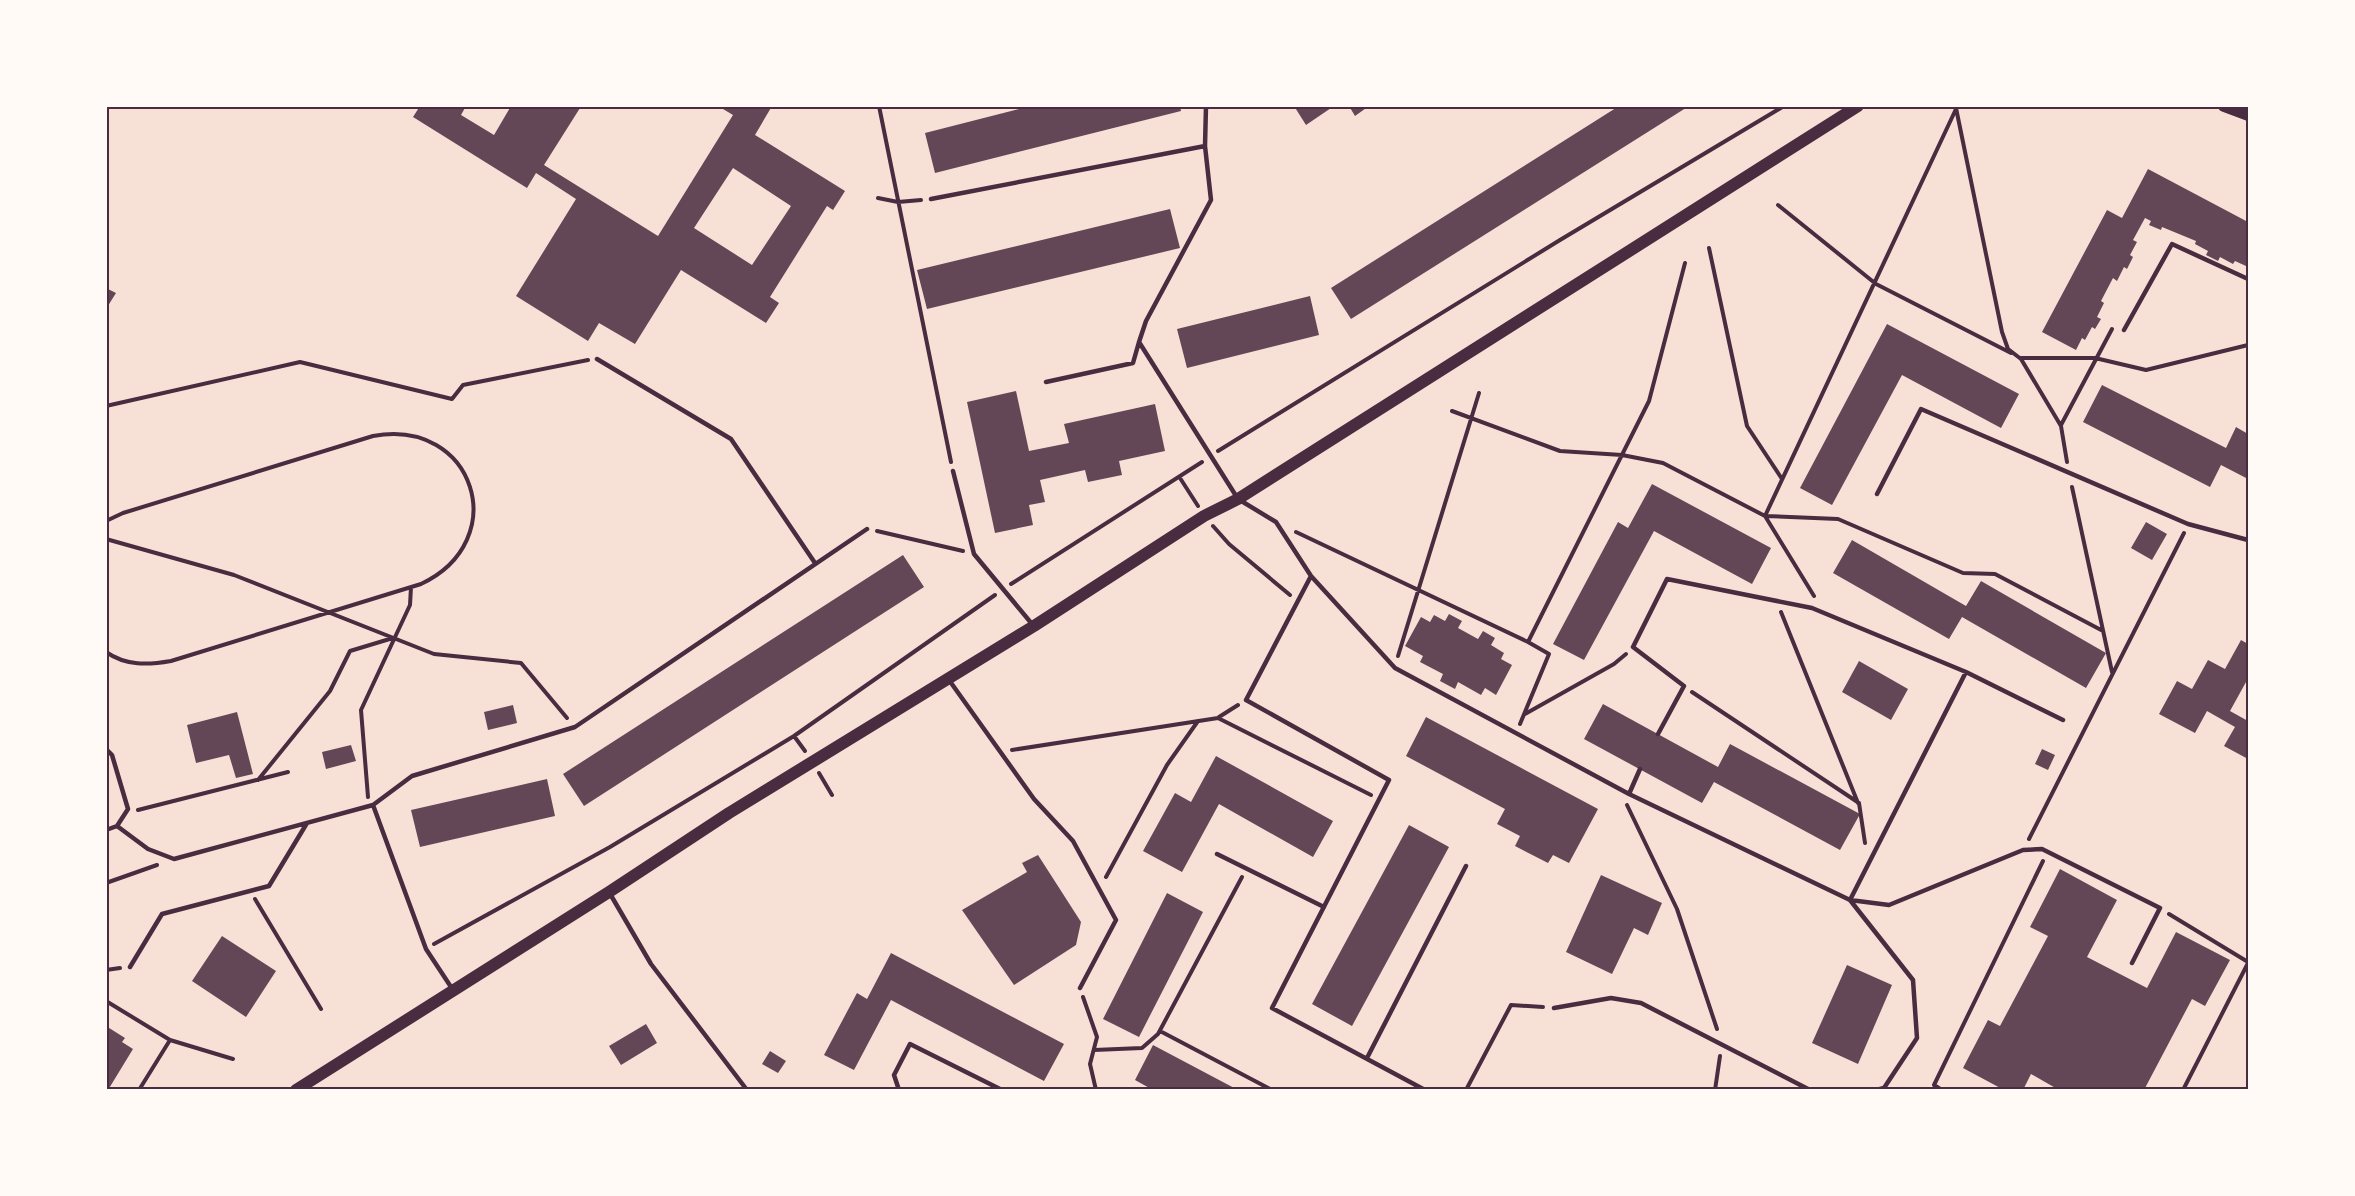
<svg xmlns="http://www.w3.org/2000/svg" width="2355" height="1196" viewBox="0 0 2355 1196" font-family="'Exo 2',sans-serif">
  <style>
    .building { fill: #644757; fill-rule: evenodd }
    .lines { fill: none; stroke-linecap: round; stroke-linejoin: round }
    .path { stroke: #4a2c40; stroke-width: 4 }
    .service { stroke: #4a2c40; stroke-width: 4.5 }
    .secondary { stroke: #4a2c40; stroke-width: 12 }
    .neatline { fill: none; stroke: #4a2c40; stroke-width: 2 }
  </style>
  <rect width="100%" height="100%" fill="#f7e1d7"/>
  <path class="building" d="M 420,106 L 466,106 L 461,115 L 494,135 L 511,106 L 577,106 L 580,108 L 544,165 L 658,236 L 733,115 L 718,106 L 772,106 L 755,135 L 845,191 L 833,210 L 827,206 L 770,297 L 779,303 L 766,323 L 681,270 L 635,344 L 599,323 L 588,341 L 516,296 L 576,199 L 536,173 L 527,188 L 413,117 ZM 733,168 L 791,206 L 752,265 L 694,228 Z
    M 1031,106 L 1180,106 L 1181,111 L 935,173 L 925,133 Z
    M 1294,106 L 1334,106 L 1306,125 Z
    M 1349,106 L 1369,106 L 1355,116 Z
    M 1619,106 L 1689,106 L 1351,319 L 1331,288 Z
    M 2148,169 L 2248,222 L 2248,262 L 2246,266 L 2235,261 L 2233,264 L 2220,257 L 2218,261 L 2206,255 L 2208,251 L 2195,244 L 2196,241 L 2162,227 L 2161,230 L 2149,225 L 2151,221 L 2145,218 L 2133,240 L 2137,242 L 2130,255 L 2133,257 L 2127,269 L 2124,267 L 2117,281 L 2113,278 L 2101,301 L 2104,303 L 2097,317 L 2101,319 L 2095,329 L 2092,327 L 2085,340 L 2082,338 L 2076,350 L 2042,332 L 2107,210 L 2122,218 Z
    M 1170,209 L 1180,248 L 927,309 L 917,270 Z
    M 106,288 L 116,293 L 106,309 Z
    M 1310,296 L 1319,335 L 1187,368 L 1177,329 Z
    M 1887,324 L 2019,394 L 2001,428 L 1902,375 L 1832,505 L 1800,488 Z
    M 2102,385 L 2226,448 L 2236,427 L 2248,434 L 2248,479 L 2221,465 L 2210,487 L 2083,422 Z
    M 1016,391 L 1029,451 L 1069,443 L 1064,424 L 1155,404 L 1165,451 L 1119,461 L 1122,475 L 1088,482 L 1085,470 L 1040,480 L 1045,502 L 1029,505 L 1033,525 L 995,533 L 967,402 Z
    M 1652,484 L 1771,548 L 1752,584 L 1654,531 L 1584,660 L 1553,644 L 1618,522 L 1628,528 Z
    M 2146,522 L 2167,534 L 2152,560 L 2131,548 Z
    M 1852,540 L 1966,606 L 1981,581 L 2106,653 L 2086,688 L 1962,617 L 1949,639 L 1833,573 Z
    M 903,555 L 924,587 L 584,806 L 563,774 Z
    M 1449,614 L 1462,621 L 1458,628 L 1478,639 L 1483,631 L 1495,638 L 1491,645 L 1504,653 L 1501,659 L 1512,665 L 1496,695 L 1485,688 L 1481,695 L 1458,682 L 1455,689 L 1440,681 L 1443,674 L 1420,662 L 1423,656 L 1405,646 L 1421,617 L 1430,622 L 1434,615 L 1445,621 Z
    M 2241,640 L 2248,644 L 2248,683 L 2246,682 L 2230,711 L 2248,721 L 2248,759 L 2224,746 L 2235,727 L 2207,711 L 2195,733 L 2159,714 L 2177,681 L 2192,689 L 2208,660 L 2225,669 Z
    M 1859,661 L 1908,689 L 1891,720 L 1842,692 Z
    M 1603,704 L 1718,767 L 1730,744 L 1860,814 L 1840,850 L 1714,782 L 1702,803 L 1584,739 Z
    M 513,705 L 517,723 L 488,730 L 484,712 Z
    M 237,712 L 253,774 L 236,778 L 229,755 L 196,763 L 187,725 Z
    M 1426,717 L 1598,809 L 1569,863 L 1553,855 L 1548,863 L 1515,846 L 1520,836 L 1497,824 L 1505,809 L 1406,756 Z
    M 351,745 L 356,761 L 326,769 L 322,752 Z
    M 2042,749 L 2055,755 L 2048,770 L 2035,764 Z
    M 1216,756 L 1333,821 L 1313,857 L 1219,804 L 1182,872 L 1143,851 L 1175,793 L 1191,802 Z
    M 547,779 L 555,816 L 420,847 L 411,810 Z
    M 1409,825 L 1449,847 L 1352,1026 L 1312,1004 Z
    M 1038,855 L 1081,922 L 1076,945 L 1014,985 L 962,910 L 1027,872 L 1022,863 Z
    M 2060,869 L 2117,900 L 2087,957 L 2147,988 L 2176,932 L 2230,960 L 2205,1006 L 2192,999 L 2144,1090 L 2059,1090 L 2031,1074 L 2023,1090 L 2004,1090 L 1963,1068 L 1988,1020 L 2000,1026 L 2048,936 L 2030,927 Z
    M 1601,875 L 1662,903 L 1648,935 L 1634,928 L 1612,974 L 1566,952 Z
    M 1167,893 L 1203,912 L 1139,1037 L 1103,1019 Z
    M 222,936 L 276,971 L 246,1017 L 192,981 Z
    M 891,953 L 1064,1044 L 1044,1081 L 891,1000 L 854,1070 L 824,1055 L 857,993 L 867,999 Z
    M 1847,965 L 1892,985 L 1858,1064 L 1812,1043 Z
    M 646,1024 L 657,1043 L 621,1065 L 609,1046 Z
    M 106,1026 L 125,1038 L 122,1042 L 133,1049 L 108,1090 Z
    M 1153,1045 L 1238,1090 L 1153,1090 L 1135,1080 Z
    M 770,1051 L 786,1061 L 778,1073 L 762,1064 Z"/>
  <g class="lines">
    <path class="path" d="M 879,106 L 951,462
      M 1956,108 L 2002,332 L 2008,349 L 2021,359 L 2061,426 L 2067,462
      M 878,198 L 898,202 L 921,200
      M 1778,205 L 1876,284 L 2011,353
      M 1709,248 L 1747,426 L 1782,479
      M 2020,358 L 2095,358 L 2146,370 L 2248,345
      M 106,406 L 300,362 L 452,399 L 463,385 L 588,360
      M 1452,411 L 1560,451 L 1622,455 L 1663,463 L 1765,516 L 1838,519 L 1963,573 L 1995,574 L 2103,631
      M 2061,425 L 2112,329
      M 1218,451 L 1560,240 L 1784,106
      M 1180,478 L 1198,506
      M 2072,487 L 2112,672
      M 106,521 L 123,513 L 373,436 C 474,417 514,540 421,584 L 171,661 C 148,665 126,666 106,652
      M 1213,526 L 1229,544 L 1290,595
      M 877,531 L 963,551
      M 1296,532 L 1528,642
      M 106,539 L 234,575 L 434,654 L 521,663 L 567,718
      M 1011,584 L 1202,462
      M 1814,596 L 1765,516 L 1956,109
      M 1781,612 L 1858,803
      M 1398,656 L 1479,393
      M 1692,692 L 1859,803 L 1865,843
      M 1525,714 L 1614,664 L 1626,654
      M 1219,717 L 1238,705
      M 1520,724 L 1549,654 L 1528,642 L 1649,401 L 1685,263
      M 794,736 L 805,751
      M 1012,750 L 1218,718 L 1371,795
      M 819,773 L 832,795
      M 258,780 L 330,691 L 350,651 L 393,638
      M 368,797 L 361,710 L 410,605 L 411,587
      M 1627,805 L 1677,909 L 1717,1029
      M 138,810 L 288,772
      M 2029,839 L 2184,533
      M 1106,877 L 1167,765 L 1198,721
      M 106,883 L 157,865
      M 255,899 L 321,1009
      M 2169,914 L 2248,962
      M 434,944 L 610,847 L 794,736 L 995,595
      M 106,970 L 120,968
      M 1083,997 L 1097,1037 L 1090,1064 L 1096,1090
      M 106,1001 L 170,1040 L 139,1090
      M 1160,1031 L 1272,1090
      M 170,1040 L 233,1059
      M 1094,1050 L 1142,1048 L 1158,1034 L 1242,877
      M 1466,1090 L 1511,1005 L 1543,1007
      M 1715,1090 L 1720,1056
      M 1942,1090 L 1934,1085 L 2043,861
      M 2183,1090 L 2248,963"/>
    <path class="service" d="M 1206,106 L 1205,146 L 1211,200 L 1146,321 L 1139,342 L 1238,499 L 1276,522 L 1311,576 L 1395,668 L 1629,794 L 1850,900 L 1889,905 L 2023,850 L 2042,849 L 2160,908 L 2132,963
      M 931,199 L 1205,146
      M 2124,330 L 2172,244 L 2248,279
      M 597,359 L 731,439 L 815,563
      M 1046,382 L 1133,363 L 1139,342
      M 953,471 L 974,554 L 1032,624
      M 1877,494 L 1921,409 L 2188,524 L 2248,540
      M 1311,576 L 1246,700 L 1389,780 L 1272,1008 L 1425,1090
      M 949,680 L 1034,799 L 1073,841 L 1116,920 L 1080,988
      M 1658,734 L 1684,686 L 1633,647 L 1667,579 L 1812,608 L 1966,672 L 2063,720
      M 106,749 L 112,755 L 128,809 L 117,826 L 148,849 L 174,859 L 373,805
      M 1629,794 L 1640,769
      M 106,830 L 117,826
      M 1217,854 L 1324,907
      M 609,892 L 651,964 L 747,1090
      M 130,967 L 162,914 L 269,886 L 307,823
      M 453,990 L 426,949 L 373,805 L 412,776 L 575,727 L 867,529
      M 1554,1008 L 1611,998 L 1641,1003 L 1810,1090
      M 1367,1058 L 1466,866
      M 899,1090 L 894,1075 L 910,1044 L 1002,1090
      M 1876,1090 L 1884,1088 L 1917,1038 L 1913,980 L 1850,900 L 1966,672"/>
    <path class="secondary" d="M 2224,106 L 2248,115
      M 296,1090 L 609,892 L 729,813 L 1034,626 L 1204,516 L 1238,499 L 1858,106"/>
  </g>
  <rect width="2355" height="1196" fill="none" stroke="#fffaf5" stroke-width="216"/>
  <rect x="108" y="108" width="2139" height="980" class="neatline"/>
</svg>
